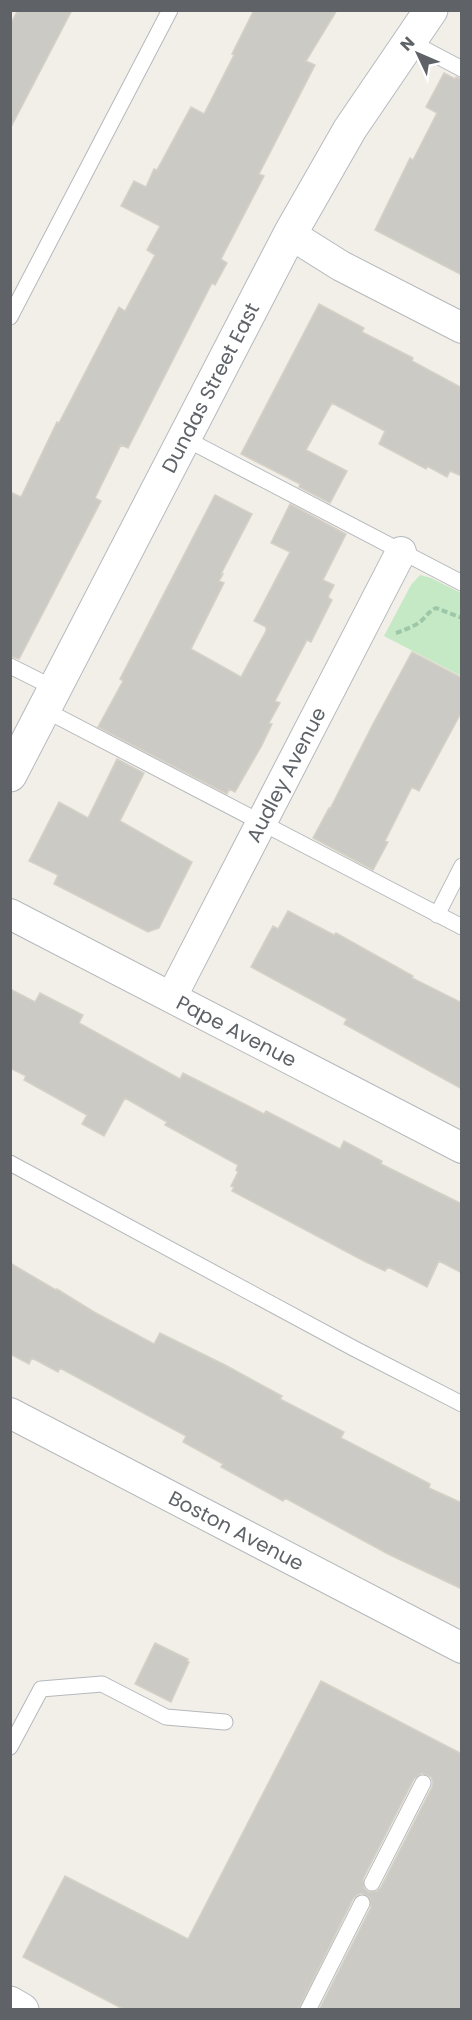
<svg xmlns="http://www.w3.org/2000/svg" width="472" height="2020" viewBox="0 0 472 2020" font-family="Poppins,sans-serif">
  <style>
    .green { fill: #c5e8c5 }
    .building { fill: #cccac5; stroke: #d6d1c6; stroke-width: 1.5; fill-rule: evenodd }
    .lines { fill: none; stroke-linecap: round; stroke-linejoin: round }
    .lane-casing { stroke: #b5b8bc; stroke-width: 17 }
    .street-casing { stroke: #b5b8bc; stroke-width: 32 }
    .secondary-casing { stroke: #b6babf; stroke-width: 35 }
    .path { stroke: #9cc7a9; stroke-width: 4; stroke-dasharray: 6 3; stroke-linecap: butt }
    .lane { stroke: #fff; stroke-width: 15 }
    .street { stroke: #fff; stroke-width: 30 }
    .secondary { stroke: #fff; stroke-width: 33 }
    .labels { text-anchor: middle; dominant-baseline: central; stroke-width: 4.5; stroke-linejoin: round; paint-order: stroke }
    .street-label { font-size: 20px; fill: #5f6368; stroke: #fff }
  </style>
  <rect width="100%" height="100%" fill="#f1efe8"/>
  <path class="green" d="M 420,575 L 431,578 L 461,593 L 461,676 L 384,636 L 411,585 Z"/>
  <path class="building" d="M 18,10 L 72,10 L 10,129 L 10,25 Z
    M 254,10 L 337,10 L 306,61 L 315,65 L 259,174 L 264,176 L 221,259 L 227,263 L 215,285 L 212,283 L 128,448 L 121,445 L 95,498 L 101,501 L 19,659 L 10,656 L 10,492 L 21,497 L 57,422 L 59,423 L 119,307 L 125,311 L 155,255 L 147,250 L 160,226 L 121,206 L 134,181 L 146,187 L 154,169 L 157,170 L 191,107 L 204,114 L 234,55 L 232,54 Z
    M 444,73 L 455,79 L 456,77 L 462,79 L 462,275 L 375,230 L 410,158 L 413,160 L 437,113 L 426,107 Z
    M 319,304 L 364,328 L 362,332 L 413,358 L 412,361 L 462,388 L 462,476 L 450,471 L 447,477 L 427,466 L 426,469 L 379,444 L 385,431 L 332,403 L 306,450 L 347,471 L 330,503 L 299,487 L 300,484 L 241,454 Z
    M 215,495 L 252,514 L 221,574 L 223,574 L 219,581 L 224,583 L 191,649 L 241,677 L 266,631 L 266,627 L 254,621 L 290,552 L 271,543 L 290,504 L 346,534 L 323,580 L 334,585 L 328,597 L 332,600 L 311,642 L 307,640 L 275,701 L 280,703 L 269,723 L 272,724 L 262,745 L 235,792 L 229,789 L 227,794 L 98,727 L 123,681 L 120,679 Z
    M 412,652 L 462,678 L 462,711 L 419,791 L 412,787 L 385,841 L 388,842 L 373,870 L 313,838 L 329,808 L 330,809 L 373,724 Z
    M 117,759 L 144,773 L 120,821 L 192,862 L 159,928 L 148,932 L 54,884 L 58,875 L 29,861 L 59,802 L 88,818 Z
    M 288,911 L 334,935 L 336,933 L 413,976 L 412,978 L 462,1003 L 462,1089 L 344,1024 L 347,1019 L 251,967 L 273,926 L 278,929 Z
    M 10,989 L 35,1002 L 40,993 L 83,1015 L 79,1023 L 180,1079 L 183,1073 L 264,1114 L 266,1111 L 340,1149 L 344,1141 L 382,1161 L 381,1164 L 462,1204 L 462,1273 L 439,1261 L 427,1287 L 388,1267 L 385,1271 L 364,1261 L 232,1191 L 234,1187 L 231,1186 L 238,1172 L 236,1170 L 238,1165 L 165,1125 L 167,1122 L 125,1098 L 104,1136 L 82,1124 L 87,1115 L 24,1080 L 26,1076 L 10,1068 Z
    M 10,1263 L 56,1290 L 57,1289 L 94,1312 L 154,1344 L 160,1333 L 225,1365 L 282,1396 L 280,1399 L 344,1432 L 341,1438 L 430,1484 L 429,1488 L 462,1503 L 462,1589 L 388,1554 L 285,1498 L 283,1501 L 221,1467 L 223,1464 L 183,1442 L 186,1436 L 60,1368 L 58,1372 L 32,1358 L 29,1364 L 10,1354 Z
    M 155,1643 L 188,1659 L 187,1661 L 189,1662 L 171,1702 L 135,1684 Z
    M 321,1681 L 462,1754 L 462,2010 L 319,2010 L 371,1907 L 370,1898 L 362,1893 L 357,1895 L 353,1899 L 298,2010 L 125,2010 L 23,1957 L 65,1876 L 188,1939 ZM 422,1773 L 431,1777 L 433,1782 L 432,1787 L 381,1887 L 377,1891 L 368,1892 L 364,1888 L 363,1879 L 414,1779 Z"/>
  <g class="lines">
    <g class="lane-casing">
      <path id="lane" d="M 409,41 L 462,69
        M 10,317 L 170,10
        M 184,438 L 462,583
        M 10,666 L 56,689
        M 45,710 L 462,927
        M 437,915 L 462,866
        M 10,1163 L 355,1349 L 462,1404
        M 10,1747 L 41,1689 L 102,1684 L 166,1717 L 225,1722
        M 372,1883 L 423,1783
        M 308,2010 L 362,1903"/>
    </g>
    <g class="street-casing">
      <g id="street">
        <path d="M 290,234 L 341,266 L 462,328"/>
        <path id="s1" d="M 10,914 L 462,1148"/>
        <path id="s2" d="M 172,996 L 401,552"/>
        <path id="s3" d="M 10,1413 L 462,1648"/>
      </g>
    </g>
    <g class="secondary-casing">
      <g id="secondary">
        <path id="s4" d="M 10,775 L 290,234 L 350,129 L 431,10"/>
        <path d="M 10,2003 L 22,2010"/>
      </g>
    </g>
    <path class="path" d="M 396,633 C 404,630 413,627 420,622 C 426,617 429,611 436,608 L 462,618"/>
    <use href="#lane" class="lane"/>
    <use href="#street" class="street"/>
    <use href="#secondary" class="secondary"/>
  </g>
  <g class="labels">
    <g class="street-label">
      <text stroke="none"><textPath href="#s4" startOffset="436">Dundas Street East</textPath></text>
      <text stroke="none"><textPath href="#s2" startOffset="249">Audley Avenue</textPath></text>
      <text stroke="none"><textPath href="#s1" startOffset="255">Pape Avenue</textPath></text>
      <text stroke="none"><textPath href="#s3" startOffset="255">Boston Avenue</textPath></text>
    </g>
  </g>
  <rect width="472" height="2020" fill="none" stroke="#5f6368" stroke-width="24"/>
  <g transform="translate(418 54) rotate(314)" stroke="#ffffff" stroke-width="4.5" paint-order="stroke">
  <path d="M0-4.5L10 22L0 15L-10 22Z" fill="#5f6368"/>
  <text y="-9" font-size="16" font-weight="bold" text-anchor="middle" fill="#5f6368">N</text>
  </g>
</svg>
